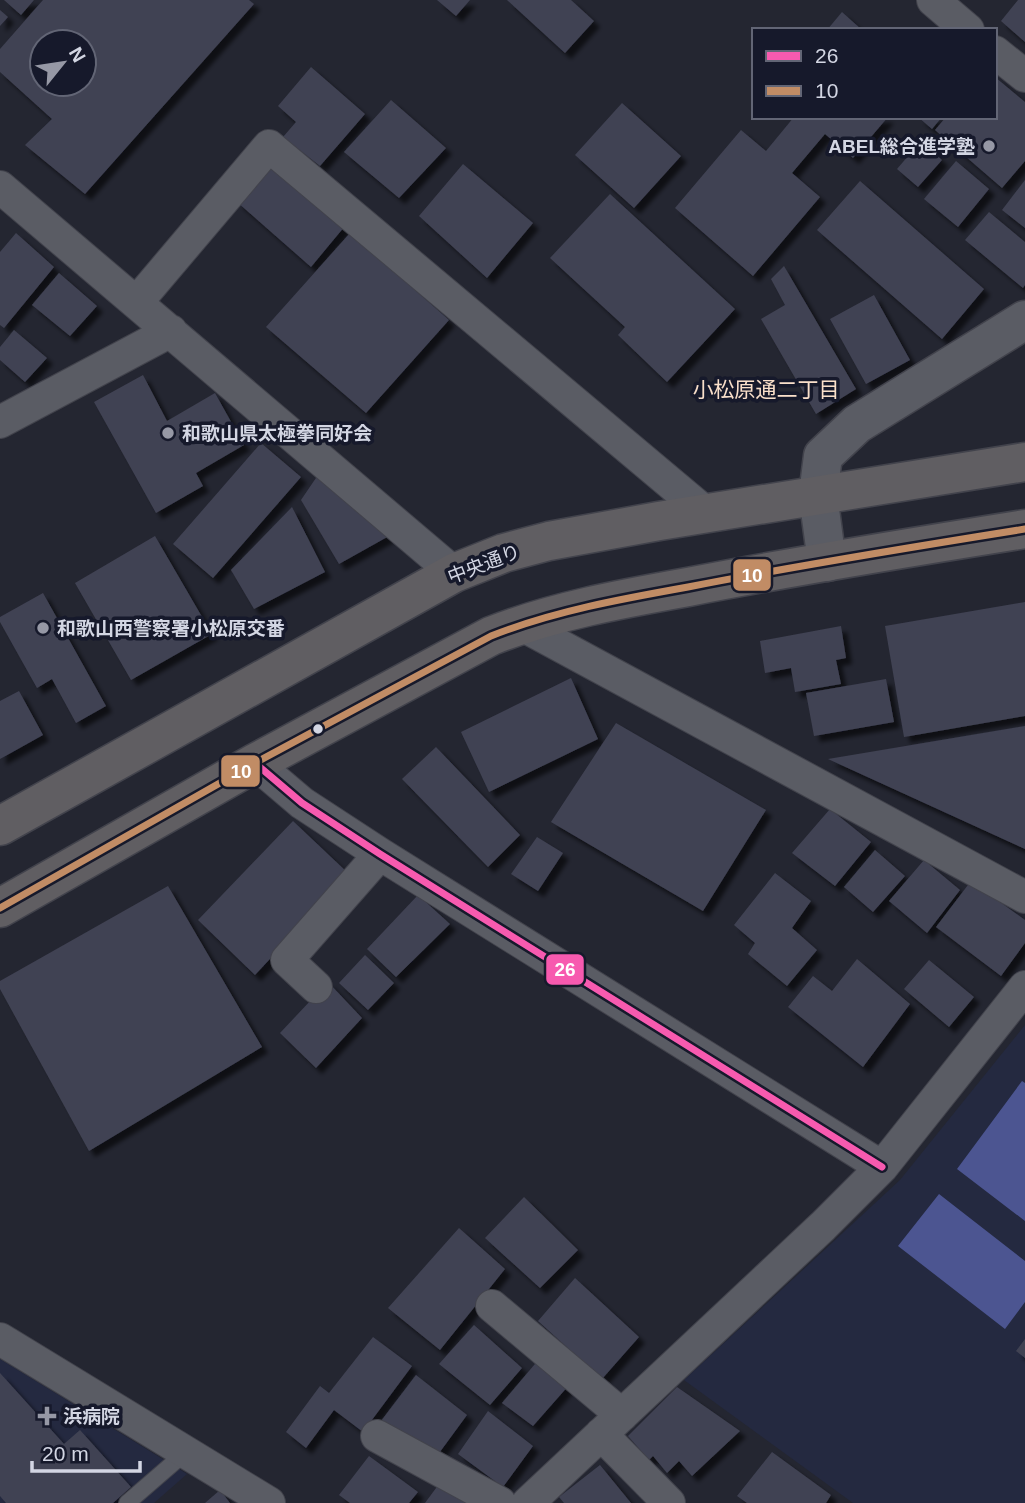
<svg xmlns="http://www.w3.org/2000/svg" width="1025" height="1503" viewBox="0 0 1025 1503" font-family="Helvetica,'Noto Sans JP',sans-serif">
  <style>
    .built { fill: #242940 }
    .water { fill: #4c5591 }
    .building { fill: #404253; fill-rule: evenodd; filter: url(#shadow) }
    .lines { fill: none; stroke-linecap: round; stroke-linejoin: round }
    .service-casing { stroke: #42434c; stroke-width: 18 }
    .minor-casing { stroke: #42434c; stroke-width: 34 }
    .tertiary-casing { stroke: #42434c; stroke-width: 41 }
    .trunk-casing { stroke: #42434c; stroke-width: 41 }
    .service { stroke: #5a5c64; stroke-width: 16 }
    .minor { stroke: #5a5c64; stroke-width: 32 }
    .tertiary { stroke: #5a5c64; stroke-width: 38 }
    .trunk { stroke: #605e62; stroke-width: 38 }
    .bus-1-casing { stroke: #16192b; stroke-width: 12 }
    .bus-2-casing { stroke: #16192b; stroke-width: 12 }
    .bus-1 { stroke: #f75aaf; stroke-width: 7 }
    .bus-2 { stroke: #c18c65; stroke-width: 7 }
    .poi-dot { fill: #9698a5; stroke: #16192b; stroke-width: 2.5 }
    .bus-dot { fill: #d3d6e3; stroke: #16192b; stroke-width: 2.5 }
    .labels { text-anchor: middle; dominant-baseline: central; stroke-width: 7; stroke-linejoin: round; paint-order: stroke }
    .poi-label { font-size: 19px; font-weight: bold; fill: #d3d6e3; stroke: #16192b; text-anchor: start }
    .street-label { font-size: 19px; fill: #d3d6e3; stroke: #16192b }
    .neighbourhood-label { font-size: 21px; fill: #f9dfca; stroke: #16192b }
    .line-badge { stroke: #16192b; stroke-width: 2.5 }
    .badge-label { font-size: 19px; text-anchor: middle; font-weight: bold; fill: #fff }
  </style>
  <defs>
    <filter id="shadow"><feDropShadow dx="6" dy="6" stdDeviation="2" flood-color="#0009"/></filter>
  </defs>
  <rect width="100%" height="100%" fill="#242631"/>
  <path class="built" d="M 1025,1025 L 1025,1503 L 853,1503 L 684,1380 L 900,1180 Z
    M 0,1359 L 187,1474 L 154,1503 L 0,1503 Z"/>
  <path class="water" d="M 1022,1081 L 1025,1083 L 1025,1221 L 957,1169 Z
    M 939,1194 L 1025,1261 L 1025,1302 L 1005,1329 L 898,1246 Z"/>
  <path class="building" d="M 4,0 L 34,0 L 21,15 Z
    M 43,0 L 249,0 L 254,4 L 85,194 L 25,145 L 52,119 L 0,72 L 0,49 ZM 42,42 L 84,42 L 84,84 L 42,84 Z
    M 437,0 L 470,0 L 456,16 Z
    M 507,0 L 571,0 L 594,21 L 565,53 Z
    M 1018,0 L 1025,0 L 1025,42 L 1001,21 Z
    M 0,10 L 8,17 L 0,26 Z
    M 842,12 L 862,30 L 827,30 Z
    M 311,67 L 365,114 L 320,166 L 283,137 L 296,122 L 278,106 Z
    M 995,77 L 1025,102 L 1025,161 L 1002,188 L 935,130 L 946,117 L 995,117 Z
    M 391,100 L 446,148 L 399,198 L 344,152 Z
    M 622,103 L 681,156 L 634,208 L 575,155 Z
    M 794,117 L 888,117 L 853,158 L 825,134 L 792,173 L 820,197 L 753,276 L 675,208 L 741,130 L 766,151 Z
    M 918,117 L 942,117 L 932,129 Z
    M 921,141 L 942,160 L 918,187 L 897,169 Z
    M 956,161 L 989,189 L 958,227 L 924,199 Z
    M 271,163 L 345,226 L 311,267 L 237,202 Z
    M 463,164 L 533,223 L 487,278 L 419,216 Z
    M 1025,180 L 1025,228 L 1002,210 Z
    M 860,181 L 984,289 L 942,339 L 817,230 Z
    M 610,194 L 735,309 L 667,382 L 618,335 L 625,327 L 550,258 Z
    M 989,212 L 1025,242 L 1025,285 L 1023,288 L 965,240 Z
    M 16,233 L 54,267 L 4,328 L 0,325 L 0,252 Z
    M 350,233 L 449,320 L 366,413 L 266,327 Z
    M 784,266 L 856,389 L 816,414 L 761,319 L 785,305 L 771,279 Z
    M 59,273 L 97,306 L 70,336 L 32,305 Z
    M 874,295 L 910,360 L 866,384 L 830,319 Z
    M 14,330 L 47,358 L 25,382 L 0,360 L 0,347 Z
    M 143,375 L 167,421 L 215,393 L 244,445 L 196,473 L 203,486 L 156,513 L 94,402 Z
    M 261,443 L 301,477 L 213,578 L 173,544 Z
    M 318,475 L 389,536 L 339,564 L 301,500 Z
    M 292,507 L 325,572 L 254,609 L 231,570 Z
    M 155,536 L 212,634 L 131,680 L 75,583 Z
    M 43,593 L 106,706 L 76,723 L 52,679 L 37,688 L 0,622 L 0,617 Z
    M 1025,602 L 1025,716 L 904,737 L 885,626 Z
    M 841,626 L 846,658 L 836,660 L 841,684 L 795,692 L 791,668 L 765,673 L 760,641 Z
    M 571,678 L 598,739 L 489,792 L 461,732 Z
    M 886,679 L 894,722 L 814,736 L 806,693 Z
    M 19,691 L 43,735 L 0,759 L 0,701 Z
    M 616,723 L 766,810 L 703,911 L 551,822 Z
    M 1025,726 L 1025,849 L 828,759 Z
    M 436,747 L 520,835 L 488,867 L 402,779 Z
    M 830,809 L 871,842 L 835,886 L 792,853 Z
    M 293,821 L 349,874 L 255,975 L 198,920 Z
    M 537,837 L 563,853 L 538,891 L 511,874 Z
    M 875,850 L 905,876 L 873,912 L 844,887 Z
    M 924,860 L 960,890 L 927,933 L 889,901 Z
    M 775,873 L 811,901 L 792,928 L 817,950 L 787,986 L 748,954 L 755,943 L 734,925 Z
    M 971,881 L 1025,920 L 1025,943 L 1001,976 L 936,927 Z
    M 168,886 L 262,1047 L 89,1151 L 0,989 L 0,981 Z
    M 418,895 L 450,924 L 396,977 L 367,949 Z
    M 365,955 L 394,983 L 368,1010 L 339,983 Z
    M 857,959 L 910,1004 L 863,1067 L 788,1007 L 813,976 L 832,991 Z
    M 929,960 L 974,997 L 949,1027 L 904,989 Z
    M 328,982 L 362,1018 L 316,1068 L 280,1033 Z
    M 524,1197 L 578,1250 L 540,1288 L 485,1238 Z
    M 459,1228 L 505,1269 L 440,1350 L 388,1308 Z
    M 575,1278 L 639,1337 L 602,1379 L 538,1321 Z
    M 474,1325 L 522,1368 L 490,1405 L 439,1364 Z
    M 373,1337 L 412,1366 L 363,1432 L 334,1410 L 306,1448 L 286,1432 L 320,1386 L 329,1393 Z
    M 1025,1339 L 1025,1358 L 1016,1351 Z
    M 540,1358 L 570,1384 L 533,1426 L 502,1403 Z
    M 0,1373 L 64,1444 L 80,1430 L 131,1487 L 113,1503 L 6,1503 L 0,1496 Z
    M 416,1375 L 467,1415 L 434,1460 L 381,1421 Z
    M 677,1387 L 740,1431 L 692,1476 L 679,1461 L 667,1473 L 653,1456 L 649,1460 L 628,1436 Z
    M 488,1411 L 533,1446 L 503,1487 L 458,1454 Z
    M 772,1452 L 831,1495 L 826,1503 L 747,1503 L 737,1496 Z
    M 369,1456 L 418,1492 L 409,1503 L 350,1503 L 339,1495 Z
    M 600,1465 L 631,1503 L 564,1503 L 559,1497 Z
    M 439,1484 L 466,1503 L 425,1503 Z
    M 220,1490 L 230,1503 L 205,1503 Z"/>
  <g class="lines">
    <g class="service-casing">
      <path id="service" d="M 127,1503 L 186,1452"/>
    </g>
    <g class="minor-casing">
      <path id="minor" d="M 933,0 L 968,30
        M 995,52 L 1025,76
        M 0,187 L 454,573
        M 137,302 L 269,146 L 706,513
        M 0,422 L 171,331
        M 520,624 L 1025,897
        M 255,763 L 302,803 L 380,854 L 882,1167
        M 316,987 L 287,960 L 380,854
        M 492,1306 L 622,1415
        M 0,1339 L 269,1503
        M 601,1434 L 669,1503
        M 377,1436 L 500,1503
        M 528,1503 L 823,1226 L 882,1167 L 1025,987"/>
    </g>
    <g class="tertiary-casing">
      <path id="tertiary" d="M 827,562 L 818,495 L 823,456 L 857,424 L 1025,320"/>
    </g>
    <g class="trunk-casing">
      <path id="trunk" d="M 0,826 L 454,573 L 504,553 L 549,541 L 659,521 L 1025,462
        M 0,908 L 255,763 L 491,636 C 554,611 621,599 688,587 C 800,565 912,547 1025,529"/>
    </g>
    <use href="#service" class="service"/>
    <use href="#minor" class="minor"/>
    <use href="#tertiary" class="tertiary"/>
    <use href="#trunk" class="trunk"/>
    <g class="bus-1-casing">
      <path id="bus-1" d="M 255,763 L 302,803 L 380,854 L 882,1167"/>
    </g>
    <g class="bus-2-casing">
      <path id="bus-2" d="M 0,908 L 255,763 L 491,636 C 554,611 621,599 688,587 C 800,565 912,547 1025,529"/>
    </g>
    <use href="#bus-1" class="bus-1"/>
    <use href="#bus-2" class="bus-2"/>
  </g>
  <g class="poi-dot">
    <circle cx="989" cy="146" r="7"/>
    <circle cx="168" cy="433" r="7"/>
    <circle cx="43" cy="628" r="7"/>
    <path d="M43.5 1405.5h7v7h7v7h-7v7h-7v-7h-7v-7h7z"/>
  </g>
  <circle class="bus-dot" cx="318" cy="729" r="6"/>
  <g class="labels">
    <g class="poi-label">
      <text x="975" y="146" text-anchor="end">ABEL総合進学塾</text>
      <text x="182" y="433">和歌山県太極拳同好会</text>
      <text x="57" y="628">和歌山西警察署小松原交番</text>
      <text x="63" y="1416">浜病院</text>
    </g>
    <g class="street-label">
      <text transform="translate(484 564) rotate(-21)">中央通り</text>
    </g>
    <g class="neighbourhood-label">
      <text x="766" y="389">小松原通二丁目</text>
    </g>
  </g>
  <g class="line-badge">
    <rect x="732" y="558" width="40" height="34" rx="7" fill="#c18c65"/>
    <rect x="220" y="754" width="41" height="34" rx="7" fill="#c18c65"/>
    <rect x="545" y="953" width="40" height="33" rx="7" fill="#f75aaf"/>
  </g>
  <g class="badge-label">
    <text x="752" y="582">10</text>
    <text x="241" y="778">10</text>
    <text x="565" y="976">26</text>
  </g>
  <rect x="752" y="28" width="245" height="91" fill="#16192b" stroke="#626575" stroke-width="2"/>
  <rect x="766" y="51" width="35" height="10" fill="#f75aaf" stroke="#626575" stroke-width="2"/>
  <text x="815" y="63" font-size="21" fill="#d3d6e3">26</text>
  <rect x="766" y="86" width="35" height="10" fill="#c18c65" stroke="#626575" stroke-width="2"/>
  <text x="815" y="98" font-size="21" fill="#d3d6e3">10</text>
  <g transform="translate(63 63) rotate(60)"><circle r="33" fill="#16192b" stroke="#626575" stroke-width="2"/>
  <path d="M0-5L12 26L0 18L-12 26Z" fill="#9698a5"/>
  <text y="-10" font-size="19" font-weight="bold" text-anchor="middle" fill="#d3d6e3">N</text>
  </g>
  <path d="M32 1461v10h108v-10" fill="none" stroke="#d3d6e3" stroke-width="3.5"/>
  <text x="42" y="1461" font-size="21" fill="#d3d6e3" stroke="#16192b" stroke-width="5" paint-order="stroke">20 m</text>
</svg>
